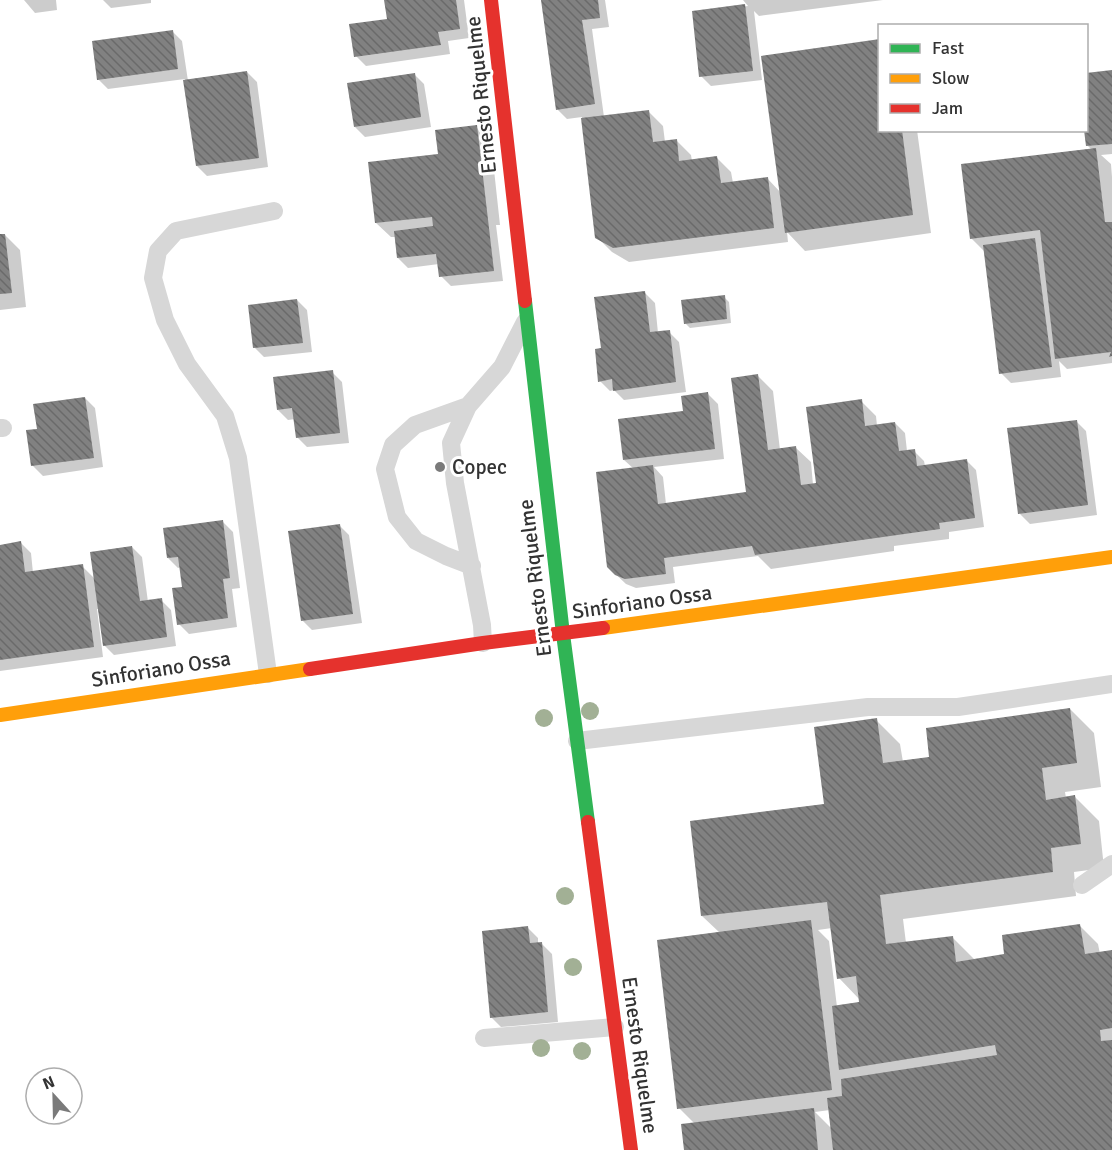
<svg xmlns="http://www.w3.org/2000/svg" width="1112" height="1150" viewBox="0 0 1112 1150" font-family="Signika,sans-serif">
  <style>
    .shadow { fill: #0003; fill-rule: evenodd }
    .building { fill: url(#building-back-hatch) }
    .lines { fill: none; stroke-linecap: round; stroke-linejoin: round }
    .lane { stroke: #d7d7d7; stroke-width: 18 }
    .fast { stroke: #30b455; stroke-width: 14 }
    .slow { stroke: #ff9f0a; stroke-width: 14 }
    .jam { stroke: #e5322d; stroke-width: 14 }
    .tree { fill: #a2b095 }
    .poi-dot { fill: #7a7a7a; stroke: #fff; stroke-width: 2 }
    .labels { text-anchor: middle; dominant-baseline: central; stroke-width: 6; stroke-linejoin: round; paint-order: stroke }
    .street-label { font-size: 21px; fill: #333; stroke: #fff }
    .poi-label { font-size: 21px; fill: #333; stroke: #fff; text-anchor: start }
  </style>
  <defs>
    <pattern id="building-back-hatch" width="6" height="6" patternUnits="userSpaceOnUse" patternTransform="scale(1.5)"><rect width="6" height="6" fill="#818181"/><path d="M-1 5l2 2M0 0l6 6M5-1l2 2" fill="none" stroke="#6a6a6a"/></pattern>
  </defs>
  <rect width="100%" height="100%" fill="#fff"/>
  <path class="shadow" d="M 24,0 L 56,0 L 57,10 L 35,13 Z
    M 103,0 L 151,0 L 151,3 L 111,8 Z
    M 386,0 L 464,0 L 469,38 L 448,41 L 450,54 L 366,66 L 356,56 L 389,20 Z
    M 542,0 L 605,0 L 609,27 L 592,29 L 604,117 L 648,111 L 663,126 L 665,142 L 676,140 L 691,155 L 692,161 L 717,158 L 731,172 L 733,183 L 767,178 L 781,193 L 880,130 L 917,130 L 931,233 L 805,251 L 787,232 L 788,242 L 629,262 L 612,252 L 597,237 L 582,117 L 567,119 L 557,109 Z
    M 743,0 L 883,0 L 759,16 L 754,11 L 762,80 L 711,86 L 701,76 L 693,13 L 748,6 Z
    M 172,31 L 182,41 L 188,81 L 247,72 L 257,82 L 268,167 L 207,176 L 197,166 L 185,79 L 108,89 L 98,79 Z
    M 1112,72 L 1112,154 L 1101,155 L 1111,164 L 1112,177 L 1112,363 L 1067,369 L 1059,361 L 1061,377 L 1011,383 L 1001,373 L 985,252 L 971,238 L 1092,150 L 1087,145 Z
    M 414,74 L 424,84 L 431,127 L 365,137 L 355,127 Z
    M 476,127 L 491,142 L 500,225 L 496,225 L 503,281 L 451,286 L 441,276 L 439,264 L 408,268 L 398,258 L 396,237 L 391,237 L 376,223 L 440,155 Z
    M 5,235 L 20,250 L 26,307 L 0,310 L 0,236 Z
    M 645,293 L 655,303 L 658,333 L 669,332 L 679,342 L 686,392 L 624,400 L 614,390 L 610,391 L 600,381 L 603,350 Z
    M 724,297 L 729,302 L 731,323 L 690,328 L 685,323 Z
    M 297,300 L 307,310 L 312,352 L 264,357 L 254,347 Z
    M 332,372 L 342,382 L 349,443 L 307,447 L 297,437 L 295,419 L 288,420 L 278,410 Z
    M 758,376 L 773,391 L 780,450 L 796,448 L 811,462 L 813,485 L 818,484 L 861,401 L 876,416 L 877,426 L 895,423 L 905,433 L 907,451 L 914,451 L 924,461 L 925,466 L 966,460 L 976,470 L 984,527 L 949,532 L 949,539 L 894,546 L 894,551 L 771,569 L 758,556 L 673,567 L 675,583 L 636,588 L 626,584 L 608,567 L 634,469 L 624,460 L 708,394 L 718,404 L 724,459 L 654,467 L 663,477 L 666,504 L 747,494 Z
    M 85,398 L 95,408 L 103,467 L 43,476 L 33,466 L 39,430 Z
    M 1076,421 L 1086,431 L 1097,515 L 1030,524 L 1020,514 Z
    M 223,522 L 233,532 L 240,588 L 232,589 L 237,627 L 189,634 L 179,624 L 184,589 L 181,567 L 178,568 L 168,558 Z
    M 339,525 L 349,535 L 362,623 L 312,630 L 302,620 Z
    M 21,543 L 31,553 L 33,573 L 82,566 L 95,579 L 132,547 L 142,557 L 148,602 L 161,600 L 171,610 L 176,646 L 114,655 L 104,645 L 99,609 L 97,609 L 103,657 L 0,671 L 0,546 Z
    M 1070,709 L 1094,733 L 1101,787 L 1065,792 L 1066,798 L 1075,797 L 1099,821 L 1104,868 L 1074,872 L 1076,896 L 903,919 L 906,943 L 952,937 L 975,960 L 1006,956 L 1079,925 L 1098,944 L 1100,954 L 1112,952 L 1112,1150 L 686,1150 L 695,1124 L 679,1108 L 720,933 L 702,916 L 825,806 L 876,720 L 900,744 L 903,762 L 931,759 ZM 832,928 L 839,978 L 860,1000 L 861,1003 L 837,1007 L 829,941 L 818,930 ZM 830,1110 L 832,1129 L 815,1112 Z
    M 528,928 L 538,938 L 538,944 L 542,944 L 552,954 L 558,1022 L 501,1027 L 491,1017 Z"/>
  <path class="building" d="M 384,0 L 456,0 L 460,29 L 438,32 L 441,45 L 354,57 L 349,24 L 387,19 Z
    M 541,0 L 598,0 L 600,18 L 582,20 L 595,104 L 556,110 Z
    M 745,4 L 753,71 L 699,77 L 692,11 Z
    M 173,30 L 178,69 L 97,80 L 92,41 Z
    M 880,39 L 880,130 L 902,130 L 913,215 L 785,233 L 761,56 Z
    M 1112,70 L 1112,144 L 1086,146 L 1084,130 L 1086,130 L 1086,73 Z
    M 247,71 L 259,158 L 196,166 L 183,80 Z
    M 415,73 L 421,117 L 354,127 L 347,83 Z
    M 649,110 L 653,142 L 677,139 L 679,161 L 717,156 L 721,183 L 768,177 L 774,228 L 613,248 L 595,238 L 581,118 Z
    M 477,125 L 494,271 L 439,277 L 436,254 L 397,258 L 394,231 L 433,226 L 432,217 L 375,223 L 368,162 L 438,154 L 435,130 Z
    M 1096,148 L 1105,222 L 1112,222 L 1112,356 L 1109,357 L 1111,352 L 1055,359 L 1040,230 L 970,239 L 961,164 Z
    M 0,234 L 5,234 L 12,293 L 0,294 Z
    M 1035,238 L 1052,367 L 999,374 L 983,245 Z
    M 645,291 L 650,332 L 670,330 L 676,382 L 613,391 L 612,379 L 598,382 L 595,349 L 601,348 L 594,297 Z
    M 725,295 L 727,319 L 684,324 L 681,300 Z
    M 297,299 L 303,343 L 253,348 L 248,305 Z
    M 333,370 L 340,433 L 296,438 L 292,408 L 277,410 L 273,377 Z
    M 758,374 L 768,450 L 796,446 L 801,485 L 816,483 L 806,407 L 862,399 L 865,426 L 895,422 L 899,451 L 915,449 L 917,466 L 967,459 L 975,518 L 939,523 L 940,529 L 755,555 L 752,546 L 664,558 L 666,574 L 625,579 L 615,575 L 607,567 L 596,472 L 653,465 L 658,504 L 746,492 L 731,378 Z
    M 708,392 L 715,449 L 623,460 L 618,419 L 683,411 L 681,396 Z
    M 85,397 L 94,458 L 31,466 L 26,430 L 37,429 L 33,404 Z
    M 1077,420 L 1088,505 L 1018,514 L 1007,428 Z
    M 223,520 L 230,578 L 223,579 L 228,618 L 177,625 L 172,588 L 182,587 L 178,557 L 167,558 L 163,528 Z
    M 340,524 L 353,614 L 301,621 L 288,531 Z
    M 21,541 L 25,572 L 83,564 L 94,647 L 0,660 L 0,545 Z
    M 132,546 L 140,601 L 162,598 L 167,637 L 103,646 L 90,552 Z
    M 1070,708 L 1077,763 L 1042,768 L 1046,800 L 1075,795 L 1081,844 L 1051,848 L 1053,872 L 880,895 L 886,944 L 953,936 L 956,962 L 1004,954 L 1002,935 L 1080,924 L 1085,954 L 1112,950 L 1112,1028 L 1100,1030 L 1101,1041 L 1112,1040 L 1112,1150 L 833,1150 L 827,1098 L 842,1096 L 841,1079 L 997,1055 L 995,1045 L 839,1070 L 832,1006 L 859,1002 L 856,976 L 837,979 L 827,902 L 701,916 L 690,821 L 824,804 L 814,727 L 877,718 L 883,763 L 929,757 L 926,728 Z
    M 811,920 L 832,1090 L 677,1109 L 657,940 Z
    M 528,926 L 530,943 L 542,942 L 548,1012 L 490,1018 L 482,931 Z
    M 814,1108 L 818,1150 L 684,1150 L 681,1124 Z"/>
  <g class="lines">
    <path class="lane" d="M 468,406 L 415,425 L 393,445 L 385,469 L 397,517 L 416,541 L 446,556 L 472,566
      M 0,428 L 3,428
      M 483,643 L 482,625 L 455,483 L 451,443 L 468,406 L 502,367 L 525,322
      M 268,674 L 238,458 L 225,416 L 187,364 L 165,320 L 153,278 L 158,251 L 176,231 L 274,211
      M 577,741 L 868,707 L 958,707 L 1112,684
      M 1082,885 L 1112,864
      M 484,1038 L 615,1027"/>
    <path class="fast" d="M 525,301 L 563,634 L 588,822"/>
    <path class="slow" d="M 603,628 L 1112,557
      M 0,715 L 310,669"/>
    <path class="jam" d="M 491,0 L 525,301
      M 310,669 L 483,643 L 603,628
      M 588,822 L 631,1150"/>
  </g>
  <g class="tree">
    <circle cx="590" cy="711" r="9"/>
    <circle cx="544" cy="718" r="9"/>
    <circle cx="565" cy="896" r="9"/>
    <circle cx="573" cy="967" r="9"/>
    <circle cx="541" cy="1048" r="9"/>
    <circle cx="582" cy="1051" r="9"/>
  </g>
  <circle class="poi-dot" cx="440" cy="467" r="6"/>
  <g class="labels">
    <g class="street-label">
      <text transform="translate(481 95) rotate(-96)">Ernesto Riquelme</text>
      <text transform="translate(535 578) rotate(-97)">Ernesto Riquelme</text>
      <text transform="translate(642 602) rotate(-8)">Sinforiano Ossa</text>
      <text transform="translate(161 669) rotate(-9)">Sinforiano Ossa</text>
      <text transform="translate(640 1055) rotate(82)">Ernesto Riquelme</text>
    </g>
    <g class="poi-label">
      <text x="452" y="467">Copec</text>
    </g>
  </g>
  <rect x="878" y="24" width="210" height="108" fill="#ffffff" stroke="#adadad" stroke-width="1.5"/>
  <rect x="890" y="44" width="30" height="9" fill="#30b455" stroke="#adadad" stroke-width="1.5"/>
  <text x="932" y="54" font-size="18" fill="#333333">Fast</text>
  <rect x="890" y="74" width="30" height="9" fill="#ff9f0a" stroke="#adadad" stroke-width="1.5"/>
  <text x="932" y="84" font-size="18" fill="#333333">Slow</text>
  <rect x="890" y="104" width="30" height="9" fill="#e5322d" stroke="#adadad" stroke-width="1.5"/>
  <text x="932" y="114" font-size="18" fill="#333333">Jam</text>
  <g transform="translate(54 1096) rotate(338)"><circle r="28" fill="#ffffff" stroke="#adadad" stroke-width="1.5"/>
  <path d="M0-4.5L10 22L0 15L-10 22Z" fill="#7a7a7a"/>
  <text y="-9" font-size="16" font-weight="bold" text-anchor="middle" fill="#333333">N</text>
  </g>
</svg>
